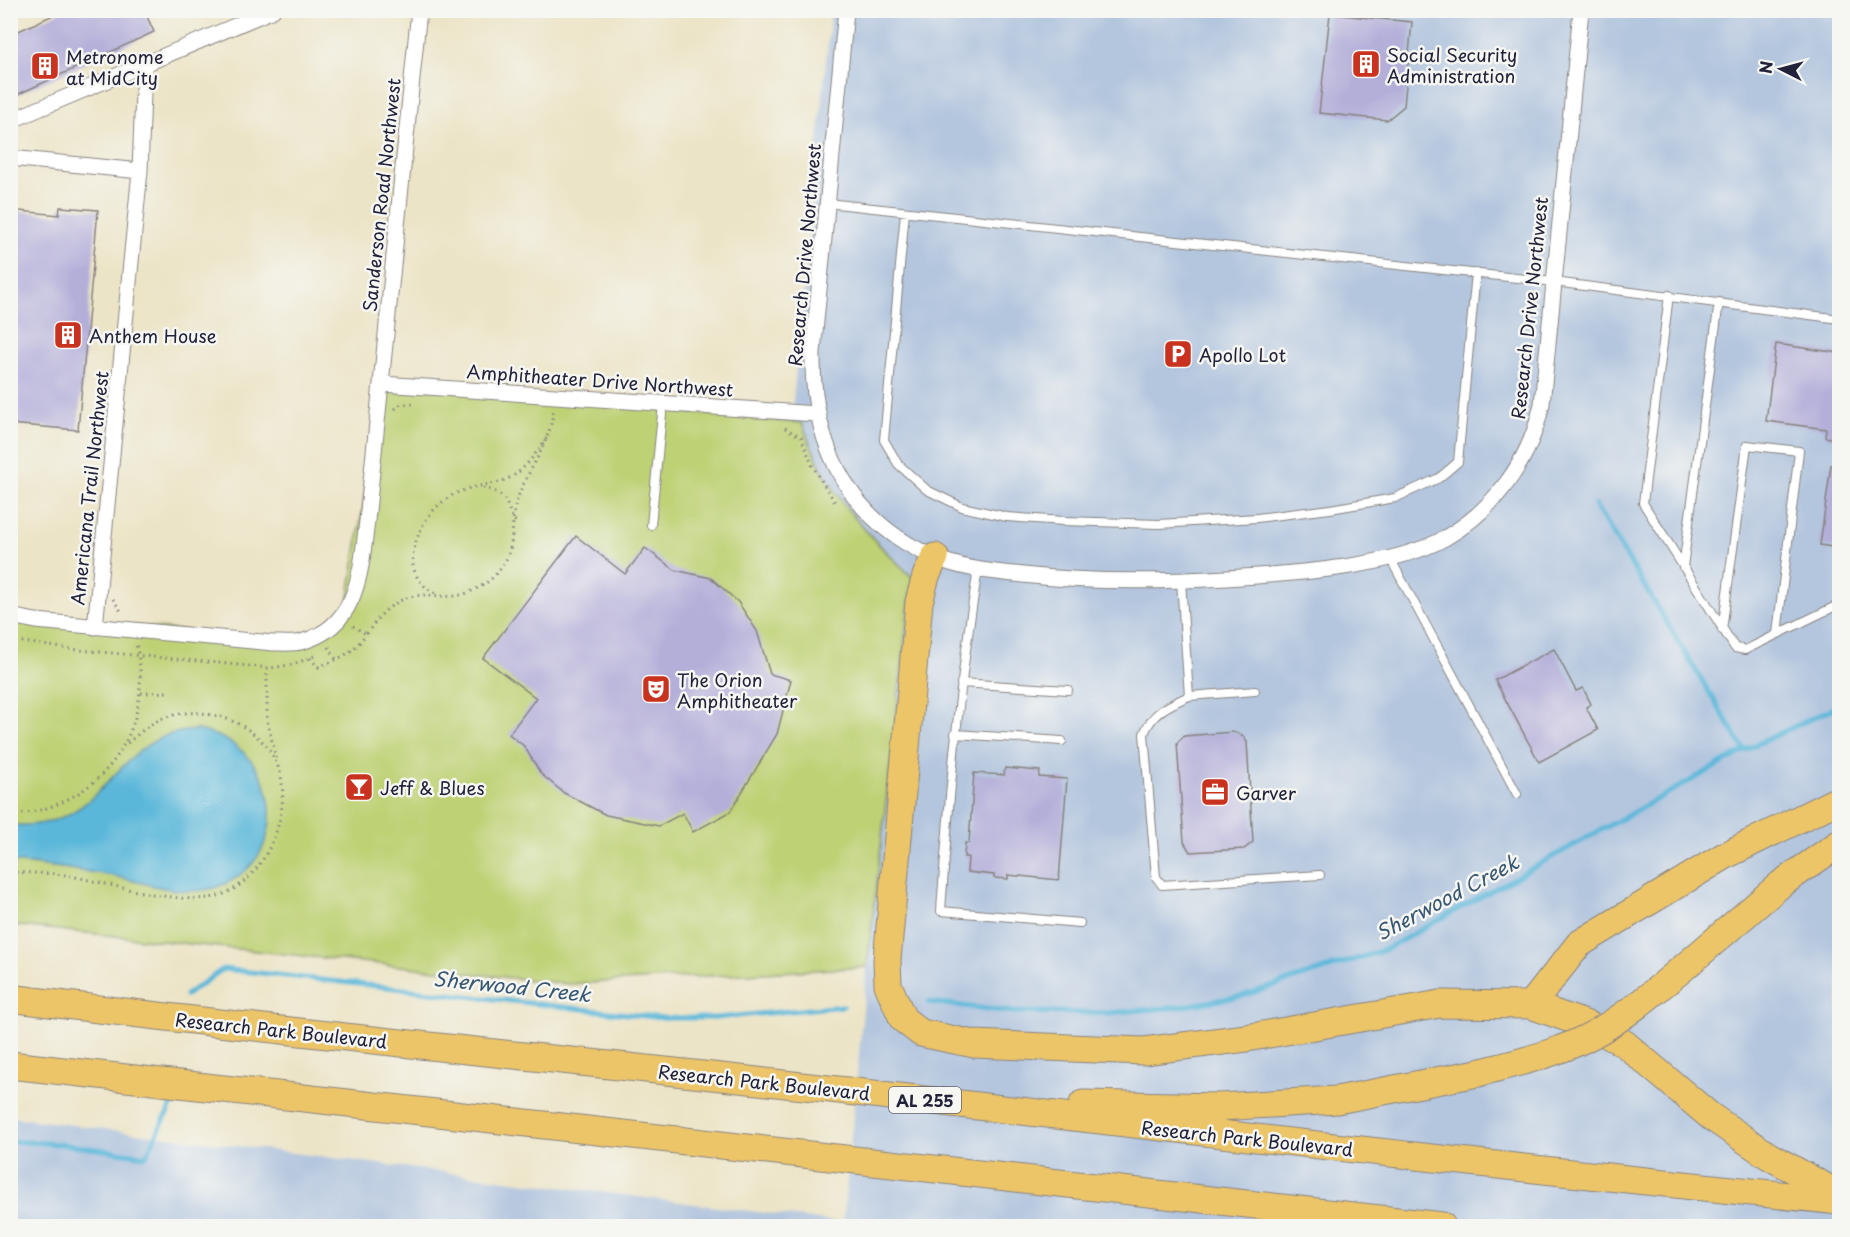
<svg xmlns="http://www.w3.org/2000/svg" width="1850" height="1237" viewBox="0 0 1850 1237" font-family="'Playpen Sans',sans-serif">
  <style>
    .industrial { fill: #b4c6de }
    .green { fill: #bed174; stroke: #707a58; stroke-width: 1.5 }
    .water { fill: #5ab7d9; stroke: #3e6c8a; stroke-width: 1.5 }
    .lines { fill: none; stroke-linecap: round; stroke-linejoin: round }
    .stream { stroke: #5ab7d9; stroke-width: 5 }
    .building { fill: #b4afd9 }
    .service-casing { stroke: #878380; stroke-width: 10 }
    .minor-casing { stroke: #878380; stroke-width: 17 }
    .motorway-casing { stroke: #878380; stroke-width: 29 }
    .path { stroke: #878380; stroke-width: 3; stroke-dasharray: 1.5 4.5; stroke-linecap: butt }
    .service { stroke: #fff; stroke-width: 8 }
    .minor { stroke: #fff; stroke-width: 15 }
    .motorway { stroke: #edc569; stroke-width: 27 }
    .motorway-bridge-casing { stroke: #878380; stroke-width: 29; stroke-linecap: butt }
    .motorway-bridge { stroke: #edc569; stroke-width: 27 }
    .labels { text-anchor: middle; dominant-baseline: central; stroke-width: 5; stroke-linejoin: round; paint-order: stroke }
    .shield { fill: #f6f6f2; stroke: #626272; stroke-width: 1.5 }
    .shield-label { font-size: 16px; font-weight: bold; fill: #22223b }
    .poi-label { font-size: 18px; fill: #22223b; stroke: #f6f6f2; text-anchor: start }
    .street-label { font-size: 18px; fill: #22223b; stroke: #f6f6f2 }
    .water-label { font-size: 20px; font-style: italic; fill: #365672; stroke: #f6f6f2 }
  </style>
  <rect width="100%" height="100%" fill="#f6f6f2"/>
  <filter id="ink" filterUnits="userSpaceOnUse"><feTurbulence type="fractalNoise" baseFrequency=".0167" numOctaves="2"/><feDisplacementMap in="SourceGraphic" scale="12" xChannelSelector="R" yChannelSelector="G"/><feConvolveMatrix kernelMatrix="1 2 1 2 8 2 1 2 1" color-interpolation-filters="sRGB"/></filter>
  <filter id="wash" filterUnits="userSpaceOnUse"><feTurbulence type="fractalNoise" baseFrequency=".008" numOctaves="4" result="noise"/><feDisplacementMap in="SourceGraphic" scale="24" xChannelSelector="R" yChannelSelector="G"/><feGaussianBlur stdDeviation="1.35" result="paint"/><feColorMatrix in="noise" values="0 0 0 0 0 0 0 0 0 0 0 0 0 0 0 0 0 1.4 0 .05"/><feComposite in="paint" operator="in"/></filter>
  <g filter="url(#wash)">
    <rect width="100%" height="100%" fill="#ece4c6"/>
    <path class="industrial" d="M 831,11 L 1839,11 L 1839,1226 L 11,1226 L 11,1117 L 843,1223 L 867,967 L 912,577 L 850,514 L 813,453 L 802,423 L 791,420 Z"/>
    <path class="green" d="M 382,384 L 802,423 C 828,495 858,525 912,577 L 867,967 L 569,984 L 11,925 L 10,614 L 301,642 L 347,609 Z"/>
    <path class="water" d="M 197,730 C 287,746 297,867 210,889 C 175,897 136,879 102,874 C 71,869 41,865 11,862 L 11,825 C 111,832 110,732 197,730 Z"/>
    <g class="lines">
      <path class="stream" d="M 1595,505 L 1745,751
        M 186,995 L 223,969 L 663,1018 L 716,1018 L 843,1006
        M 928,1002 L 1014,1012 L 1108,1013 L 1178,1007 L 1242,996 L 1384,950 L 1753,746 L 1840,705
        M 10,1141 L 61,1144 L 146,1156 L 172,1104"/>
    </g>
    <g id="blocks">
      <path class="building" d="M 64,10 L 144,10 L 154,32 L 10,98 L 10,35 Z
        M 1330,14 L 1412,22 L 1404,106 L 1387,120 L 1319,113 Z
        M 60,207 L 98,210 L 78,430 L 10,424 L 10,210 L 59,215 Z
        M 1776,344 L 1839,353 L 1839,440 L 1825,437 L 1826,429 L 1766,421 Z
        M 1831,465 L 1839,466 L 1839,548 L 1820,545 Z
        M 576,536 L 625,574 L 645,548 L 675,570 L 711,578 L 738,602 L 757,631 L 770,674 L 791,680 L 777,734 L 730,812 L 693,832 L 683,813 L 659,826 L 606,815 L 564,793 L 541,774 L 524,746 L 509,734 L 536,698 L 483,658 Z
        M 1554,649 L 1576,691 L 1583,688 L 1591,704 L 1586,707 L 1598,730 L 1539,762 L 1495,680 Z
        M 1233,732 L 1242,735 L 1247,742 L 1253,842 L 1244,849 L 1190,852 L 1184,842 L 1177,743 L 1184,736 Z
        M 1005,768 L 1040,771 L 1039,777 L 1067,779 L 1059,880 L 1008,875 L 1008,879 L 994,878 L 994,875 L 967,872 L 968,857 L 964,857 L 965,843 L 969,843 L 974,773 L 1004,775 Z"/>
    </g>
  </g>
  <g filter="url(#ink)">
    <use href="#blocks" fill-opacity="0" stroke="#878380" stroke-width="1.5"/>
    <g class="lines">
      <g class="service-casing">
        <path id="service" d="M 827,203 L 1554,282 L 1840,319
          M 905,212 L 884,440 L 898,464 L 927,490 L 962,507 L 1007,517 L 1064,521 L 1159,524 L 1257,518 L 1330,509 L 1395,498 L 1439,478 L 1458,462 L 1476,273
          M 1669,295 L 1643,503 L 1735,648 L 1745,650 L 1840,604
          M 651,525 L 663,404
          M 1390,558 L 1517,794
          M 1683,567 L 1719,302
          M 978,570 C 959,683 949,797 941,911 L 1080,923
          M 1181,581 L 1189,696 C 1169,705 1151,713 1144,734 L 1156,877 L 1162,885 L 1320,875
          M 1722,630 L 1747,445 L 1799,451 L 1777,634
          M 961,683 L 1068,690
          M 1189,696 L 1255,691
          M 955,734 L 1062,741"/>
      </g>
      <g class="minor-casing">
        <path id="minor" d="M 846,10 L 813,352 C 811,446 851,527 944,561 C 970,570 996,572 1023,575 C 1091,583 1158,582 1227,578 C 1287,574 1393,568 1445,538 C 1495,509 1530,461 1542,404 L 1581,10
          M 10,121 L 273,10
          M 10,158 L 140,171
          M 382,384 L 816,414
          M 10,616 L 36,621 L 273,643 C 282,643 293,644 301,642 C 359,627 361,569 367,521 L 419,10
          M 95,627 L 140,171 L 144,67"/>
      </g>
      <g class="motorway-casing">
        <path id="motorway" d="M 935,557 L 926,576 L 919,602 L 887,960 L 888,985 L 903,1019 L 921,1033 L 974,1044 L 1144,1051 L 1246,1038 L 1440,1004 L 1531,1005 L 1593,1027 L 1625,1044 L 1710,1116 L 1769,1156 L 1840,1195
          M 1682,969 L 1781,884 L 1840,843
          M 10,998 C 289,1034 568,1059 847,1091 C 1178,1129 1508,1168 1840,1201
          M 1531,1005 L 1579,944 L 1726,855 L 1840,799
          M 10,1065 L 1442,1226
          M 1083,1104 L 1219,1107 L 1337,1100 L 1478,1073"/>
      </g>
      <path class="path" d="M 395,409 L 401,404 L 416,404
        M 785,428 L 801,437 L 812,465 L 836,504
        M 483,488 C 513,494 504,511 517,523
        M 435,593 C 421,586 411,573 413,556 C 417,525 437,498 467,489 C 483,484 497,485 511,477 C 527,468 538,450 548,436
        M 113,599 L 123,614
        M 353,626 L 366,634
        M 10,640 L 69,649 L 271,668 L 294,664 L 317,655
        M 329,647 L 337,661
        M 310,658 L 318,667 C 335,661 352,654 363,638 C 373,626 379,614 393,605 C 423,585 440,603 467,593 C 481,588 495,578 503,565 C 516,545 510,524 516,503 C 526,470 550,447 553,411
        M 267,668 L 267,720 L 276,758
        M 141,693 L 167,692
        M 10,815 C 99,809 157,731 136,644
        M 10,872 C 29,873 47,873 65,875 C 106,882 180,907 218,896 C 265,883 296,808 277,764 C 259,721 198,700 157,721 C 145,727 134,738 124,746"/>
      <use href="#service" class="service"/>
      <use href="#minor" class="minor"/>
      <use href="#motorway" class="motorway"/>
      <g class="motorway-bridge-casing">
        <path id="motorway-bridge" d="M 1478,1073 C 1516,1063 1557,1054 1592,1035 C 1625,1017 1653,993 1682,969"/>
      </g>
      <use href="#motorway-bridge" class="motorway-bridge"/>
    </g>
  </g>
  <defs>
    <g id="building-square" transform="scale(1.5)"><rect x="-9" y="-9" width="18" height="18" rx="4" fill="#c8321e" stroke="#f6f6f2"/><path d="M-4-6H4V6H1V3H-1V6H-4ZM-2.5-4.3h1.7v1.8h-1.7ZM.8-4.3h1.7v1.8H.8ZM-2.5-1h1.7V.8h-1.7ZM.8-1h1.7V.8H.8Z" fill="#fff"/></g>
    <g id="parking-square" transform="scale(1.5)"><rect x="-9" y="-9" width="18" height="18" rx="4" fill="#c8321e" stroke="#f6f6f2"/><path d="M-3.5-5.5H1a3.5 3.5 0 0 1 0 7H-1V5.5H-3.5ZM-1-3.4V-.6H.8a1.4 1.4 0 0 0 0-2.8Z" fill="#fff"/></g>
    <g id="theatre-square" transform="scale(1.5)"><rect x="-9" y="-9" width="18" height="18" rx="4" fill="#c8321e" stroke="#f6f6f2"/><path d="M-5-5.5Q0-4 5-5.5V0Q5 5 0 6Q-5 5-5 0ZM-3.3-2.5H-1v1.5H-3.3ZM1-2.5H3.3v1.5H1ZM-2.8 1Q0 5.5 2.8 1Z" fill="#fff"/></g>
    <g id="bar-square" transform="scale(1.5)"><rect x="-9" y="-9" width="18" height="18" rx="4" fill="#c8321e" stroke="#f6f6f2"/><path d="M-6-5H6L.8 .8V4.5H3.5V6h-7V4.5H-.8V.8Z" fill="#fff"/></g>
    <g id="office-square" transform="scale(1.5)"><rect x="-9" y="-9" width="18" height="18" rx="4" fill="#c8321e" stroke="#f6f6f2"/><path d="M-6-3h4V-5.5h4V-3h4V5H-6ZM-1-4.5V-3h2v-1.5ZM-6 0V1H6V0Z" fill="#fff"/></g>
  </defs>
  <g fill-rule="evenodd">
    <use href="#building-square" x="1366" y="64"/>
    <use href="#building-square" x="45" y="66"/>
    <use href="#building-square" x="68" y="335"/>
    <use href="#parking-square" x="1178" y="354"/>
    <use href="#theatre-square" x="656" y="689"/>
    <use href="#bar-square" x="359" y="787"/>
    <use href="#office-square" x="1215" y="792"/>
  </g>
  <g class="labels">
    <rect class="shield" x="889" y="1087" width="72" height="26" rx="4.5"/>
    <g class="shield-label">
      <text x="925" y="1100">AL 255</text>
    </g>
    <g class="poi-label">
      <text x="1387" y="54">Social Security<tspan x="1387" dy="21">Administration</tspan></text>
      <text x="66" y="56">Metronome<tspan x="66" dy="21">at MidCity</tspan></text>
      <text x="89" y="335">Anthem House</text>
      <text x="1199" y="354">Apollo Lot</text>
      <text x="677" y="679">The Orion<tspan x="677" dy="21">Amphitheater</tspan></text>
      <text x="380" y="787">Jeff &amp; Blues</text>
      <text x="1236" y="792">Garver</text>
    </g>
    <g class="street-label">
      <text transform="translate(381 195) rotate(-84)">Sanderson Road Northwest</text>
      <text transform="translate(804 255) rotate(-85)">Research Drive Northwest</text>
      <text transform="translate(1529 308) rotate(-84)">Research Drive Northwest</text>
      <text transform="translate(600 380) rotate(4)">Amphitheater Drive Northwest</text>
      <text transform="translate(89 488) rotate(-84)">Americana Trail Northwest</text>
      <text transform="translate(281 1030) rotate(6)">Research Park Boulevard</text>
      <text transform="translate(764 1082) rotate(6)">Research Park Boulevard</text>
      <text transform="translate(1247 1138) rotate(6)">Research Park Boulevard</text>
    </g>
    <g class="water-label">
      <text transform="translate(1447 897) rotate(-28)">Sherwood Creek</text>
      <text transform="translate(512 986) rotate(6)">Sherwood Creek</text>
    </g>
  </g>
  <rect width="1850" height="1237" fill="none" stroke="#f6f6f2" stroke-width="36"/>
  <g transform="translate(1781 69) rotate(276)" stroke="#f6f6f2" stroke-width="4.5" paint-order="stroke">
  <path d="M0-4.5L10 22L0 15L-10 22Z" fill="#22223b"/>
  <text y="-9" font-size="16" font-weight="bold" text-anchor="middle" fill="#22223b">N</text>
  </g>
</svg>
